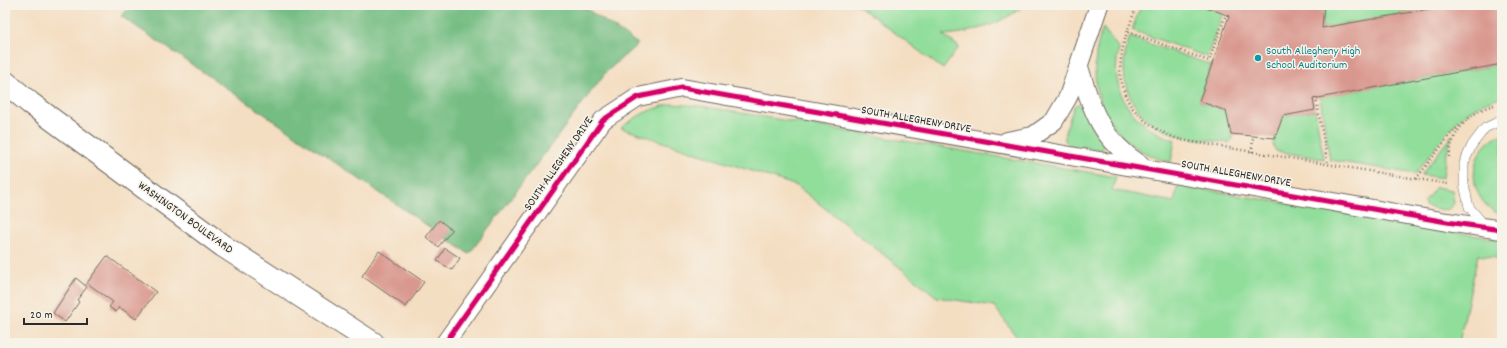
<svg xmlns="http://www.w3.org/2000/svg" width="1507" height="348" viewBox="0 0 1507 348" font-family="Dekko,sans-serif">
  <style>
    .green { fill: #91de9b; stroke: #5e8463 }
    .forest { fill: #74bd83; stroke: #507457 }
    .building { fill: #d9988f }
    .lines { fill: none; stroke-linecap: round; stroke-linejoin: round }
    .service-casing { stroke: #716a60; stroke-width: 10 }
    .minor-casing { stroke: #716a60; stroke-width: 20 }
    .tertiary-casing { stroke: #716a60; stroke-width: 24 }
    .path { stroke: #716a60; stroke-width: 2.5; stroke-dasharray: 1 3; stroke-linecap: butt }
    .service { stroke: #fff; stroke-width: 9 }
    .minor { stroke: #fff; stroke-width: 18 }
    .tertiary { stroke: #fff; stroke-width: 22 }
    .cycleway-casing { stroke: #f7f3e8; stroke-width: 8 }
    .cycleway { stroke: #d6006c; stroke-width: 5 }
    .culture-dot { fill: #0f9aa8; stroke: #f7f3e8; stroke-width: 1.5 }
    .labels { text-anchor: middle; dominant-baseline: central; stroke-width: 3; stroke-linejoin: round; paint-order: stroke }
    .culture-label { font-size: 12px; fill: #0d838f; stroke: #f7f3e8; text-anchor: start }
    .street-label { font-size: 12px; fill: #2b2b2b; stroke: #f7f3e8 }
  </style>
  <rect width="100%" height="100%" fill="#f7f3e8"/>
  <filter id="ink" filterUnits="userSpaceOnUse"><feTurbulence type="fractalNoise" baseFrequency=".025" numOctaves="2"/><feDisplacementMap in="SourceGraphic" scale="8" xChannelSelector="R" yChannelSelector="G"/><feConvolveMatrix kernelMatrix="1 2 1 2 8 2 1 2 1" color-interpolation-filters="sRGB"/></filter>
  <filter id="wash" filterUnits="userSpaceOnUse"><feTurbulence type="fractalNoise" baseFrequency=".012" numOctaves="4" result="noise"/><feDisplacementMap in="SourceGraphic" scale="16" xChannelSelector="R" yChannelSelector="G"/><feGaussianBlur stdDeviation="0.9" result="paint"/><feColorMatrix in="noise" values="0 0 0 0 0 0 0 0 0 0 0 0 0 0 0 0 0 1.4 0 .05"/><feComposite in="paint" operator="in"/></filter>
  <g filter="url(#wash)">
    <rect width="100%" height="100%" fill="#f4dec2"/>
    <path class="green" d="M 858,5 L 1025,5 C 1001,24 974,33 943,35 L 959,47 L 943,69 Z
      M 1141,5 L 1200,5 L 1223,13 L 1207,57 L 1132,30 Z
      M 1324,5 L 1451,5 L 1322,28 Z
      M 1103,28 L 1119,49 C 1108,93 1134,127 1175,140 L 1171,162 C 1108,149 1080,86 1103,28 Z
      M 1130,37 L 1211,65 L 1199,101 L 1226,111 L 1233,139 L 1229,143 C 1210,140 1187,139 1169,132 C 1128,117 1115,75 1130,37 Z
      M 1502,64 L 1502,97 C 1459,106 1441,142 1415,174 L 1330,160 L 1320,97 Z
      M 672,104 L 700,106 L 1116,177 L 1112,190 L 1174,202 L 1178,185 L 1502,240 L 1502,259 L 1478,255 L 1459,343 L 1021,343 L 994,306 L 937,297 L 797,186 L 621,128 C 637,115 652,108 672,104 Z
      M 1077,104 L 1082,106 L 1091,127 L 1104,144 L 1102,150 L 1069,145 L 1065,141 L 1065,132 L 1074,106 Z
      M 1315,110 L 1324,159 L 1276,151 L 1273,145 L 1283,116 Z
      M 1502,134 L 1502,215 C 1465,202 1465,148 1502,134 Z
      M 1452,135 L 1445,159 L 1443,178 L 1421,175 Z
      M 1436,187 L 1452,190 L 1454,203 L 1450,209 L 1444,210 L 1425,206 L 1425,201 Z"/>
    <path class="forest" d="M 133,5 L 581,5 L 638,44 L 606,72 L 469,254 L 121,16 Z"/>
    <g id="blocks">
      <path class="building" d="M 1201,5 L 1324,5 L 1322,28 L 1451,5 L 1502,5 L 1502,64 L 1313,99 L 1315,110 L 1283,116 L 1275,138 L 1231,134 L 1226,111 L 1199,101 L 1229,16 Z
        M 439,220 L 452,230 L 438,247 L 426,237 Z
        M 445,248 L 460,258 L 452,270 L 437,261 Z
        M 379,251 L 424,282 L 406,307 L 362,276 Z
        M 107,256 L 156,292 L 136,319 L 119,307 L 116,312 L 109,307 L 113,302 L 87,283 Z
        M 76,278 L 87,287 L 77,300 L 79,302 L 65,322 L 53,313 Z"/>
    </g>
  </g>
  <g filter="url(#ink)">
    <use href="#blocks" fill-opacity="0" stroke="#716a60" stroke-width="1"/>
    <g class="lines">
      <g class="service-casing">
        <path id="service" d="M 1486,227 L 1469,207 L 1464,184 L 1464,163 L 1472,145 L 1485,128 L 1502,120"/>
      </g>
      <g class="minor-casing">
        <path id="minor" d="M 1079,67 C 1093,112 1100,138 1141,165
          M 1007,141 L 1033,136 L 1054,121 L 1068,97 L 1099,5
          M 445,343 L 603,120 L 638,97 L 682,88 L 1447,222 L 1502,230"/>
      </g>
      <g class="tertiary-casing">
        <path id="tertiary" d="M 5,82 L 30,103 L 223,246 L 373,343"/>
      </g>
      <path class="path" d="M 1137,5 C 1131,22 1123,40 1121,58 C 1115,102 1143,126 1181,140 L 1448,184
        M 1128,32 L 1209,61 L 1226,14
        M 1316,98 L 1328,165
        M 1252,152 L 1253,137
        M 1449,157 C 1452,131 1469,112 1494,105
        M 1416,179 L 1449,136 L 1461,124"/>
      <use href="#service" class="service"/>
      <use href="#minor" class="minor"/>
      <use href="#tertiary" class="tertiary"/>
      <g class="cycleway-casing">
        <path id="cycleway" d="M 445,343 L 603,120 L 638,97 L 682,88 L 1447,222 L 1502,230"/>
      </g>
      <use href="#cycleway" class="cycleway"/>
    </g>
  </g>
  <circle class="culture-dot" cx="1258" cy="58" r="4"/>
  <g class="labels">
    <g class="culture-label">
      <text x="1266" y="51">South Allegheny High<tspan x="1266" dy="14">School Auditorium</tspan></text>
    </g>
    <g class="street-label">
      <text transform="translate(916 120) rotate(10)">SOUTH ALLEGHENY DRIVE</text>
      <text transform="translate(559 164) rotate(-55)">SOUTH ALLEGHENY DRIVE</text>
      <text transform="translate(1236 174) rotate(10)">SOUTH ALLEGHENY DRIVE</text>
      <text transform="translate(185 218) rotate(36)">WASHINGTON BOULEVARD</text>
    </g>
  </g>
  <rect width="1507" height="348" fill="none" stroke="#f7f3e8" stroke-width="20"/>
  <path d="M24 318v6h63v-6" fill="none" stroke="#2b2b2b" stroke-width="2"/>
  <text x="30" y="318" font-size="12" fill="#2b2b2b" stroke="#f7f3e8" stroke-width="3" paint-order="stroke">20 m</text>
</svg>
